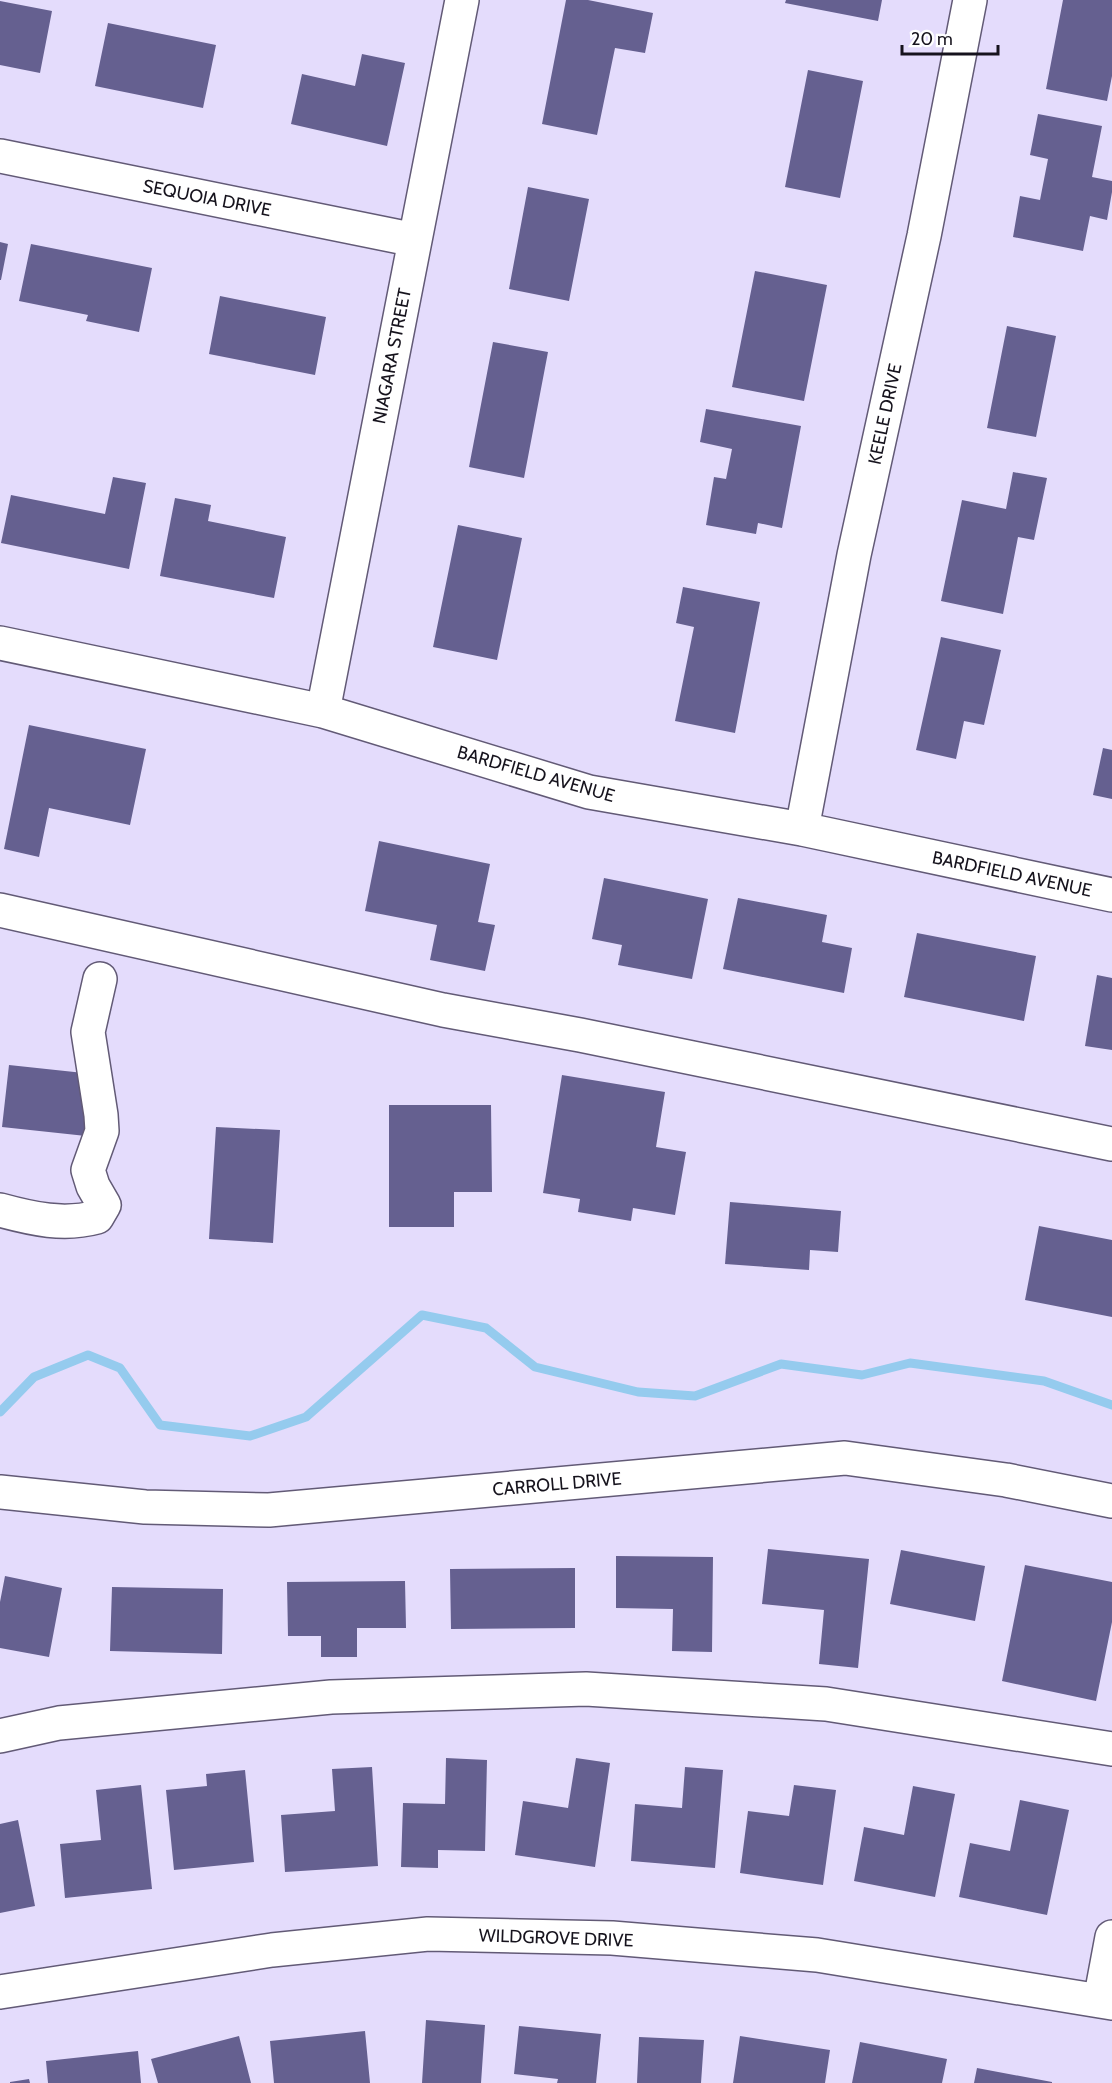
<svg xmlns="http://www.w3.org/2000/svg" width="1112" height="2083" viewBox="0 0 1112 2083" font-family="Cabin,sans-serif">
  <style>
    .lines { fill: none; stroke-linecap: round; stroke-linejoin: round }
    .stream { stroke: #95cbee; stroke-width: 9 }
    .building { fill: #656090 }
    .minor-casing { stroke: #625a76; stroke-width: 36 }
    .minor { stroke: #fff; stroke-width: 33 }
    .labels { text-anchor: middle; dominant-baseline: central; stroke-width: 5; stroke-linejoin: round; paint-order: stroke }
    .street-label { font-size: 18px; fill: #16131d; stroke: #fff }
  </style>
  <rect width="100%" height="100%" fill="#e4dcfc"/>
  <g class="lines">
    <path class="stream" d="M 0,1412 L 34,1377 L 88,1355 L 120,1368 L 160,1425 L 250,1436 L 306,1417 L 422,1315 L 486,1328 L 535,1367 L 638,1392 L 695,1396 L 781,1364 L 862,1375 L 910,1363 L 1044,1381 L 1112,1405"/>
  </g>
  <path class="building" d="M 566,0 L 588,0 L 653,13 L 645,53 L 615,48 L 597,135 L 542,124 Z
    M 786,0 L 882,0 L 878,21 L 785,3 Z
    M 1063,0 L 1112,0 L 1112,76 L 1107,101 L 1046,89 Z
    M 0,1 L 52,11 L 40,73 L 0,65 Z
    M 108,23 L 216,45 L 203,108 L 95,86 Z
    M 362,54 L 405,63 L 387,146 L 291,124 L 302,74 L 355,86 Z
    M 808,70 L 863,81 L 840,198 L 785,187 Z
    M 1038,114 L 1102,126 L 1092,177 L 1112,181 L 1112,192 L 1107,220 L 1090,216 L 1083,251 L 1013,237 L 1020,196 L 1040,200 L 1048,159 L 1030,155 Z
    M 528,187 L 589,199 L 569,301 L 509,289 Z
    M 0,242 L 8,244 L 1,280 L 0,280 Z
    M 31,244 L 152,268 L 139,332 L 86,321 L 88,315 L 19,301 Z
    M 755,271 L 827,285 L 804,401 L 732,387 Z
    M 220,296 L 326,317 L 315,375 L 209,354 Z
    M 1007,326 L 1056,336 L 1036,437 L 987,428 Z
    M 493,342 L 548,352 L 524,478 L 469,467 Z
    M 706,409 L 801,426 L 782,528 L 758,523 L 756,534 L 706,525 L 714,477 L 726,479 L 732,449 L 700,442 Z
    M 1013,472 L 1047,478 L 1034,540 L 1018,537 L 1003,614 L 941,601 L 962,500 L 1006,509 Z
    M 113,477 L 146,483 L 129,569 L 1,543 L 11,495 L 105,514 Z
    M 175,498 L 211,505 L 208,521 L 286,537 L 274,598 L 160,576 Z
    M 458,525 L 522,538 L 497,660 L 433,647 Z
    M 683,587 L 760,602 L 735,733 L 675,721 L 694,627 L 676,623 Z
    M 941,637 L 1001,650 L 984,725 L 964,721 L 956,759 L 916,750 Z
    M 29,725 L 146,749 L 130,825 L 49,808 L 39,857 L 4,849 Z
    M 1103,748 L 1112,750 L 1112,799 L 1093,795 Z
    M 379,841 L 490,864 L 478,922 L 495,925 L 485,971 L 430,960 L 437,925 L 365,911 Z
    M 604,878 L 708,899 L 692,979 L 618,965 L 622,945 L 592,939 Z
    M 738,898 L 827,915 L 822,942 L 852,948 L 844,993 L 723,969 Z
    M 917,933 L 1036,956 L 1024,1021 L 904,997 Z
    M 1097,975 L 1112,978 L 1112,1050 L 1085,1046 Z
    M 9,1065 L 93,1074 L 86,1136 L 2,1127 Z
    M 562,1075 L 665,1092 L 656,1147 L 686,1152 L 675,1215 L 633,1208 L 631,1221 L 578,1212 L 580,1199 L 543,1193 Z
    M 389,1105 L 491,1105 L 492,1192 L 454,1192 L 454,1227 L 389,1227 Z
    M 216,1127 L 280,1130 L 273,1243 L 209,1239 Z
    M 730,1202 L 841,1211 L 838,1252 L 810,1250 L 809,1270 L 725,1264 Z
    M 1039,1226 L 1112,1240 L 1112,1317 L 1025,1300 Z
    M 768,1549 L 869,1559 L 858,1668 L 819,1664 L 824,1610 L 762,1604 Z
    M 901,1550 L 985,1566 L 975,1621 L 890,1604 Z
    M 616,1556 L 713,1557 L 712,1652 L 672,1651 L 673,1609 L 616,1608 Z
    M 1025,1565 L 1112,1582 L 1112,1622 L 1096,1701 L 1002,1681 Z
    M 575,1568 L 575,1628 L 451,1629 L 450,1569 Z
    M 5,1576 L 62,1588 L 49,1657 L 0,1648 L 0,1602 Z
    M 405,1581 L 406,1628 L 357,1628 L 357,1657 L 321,1657 L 321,1636 L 288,1636 L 287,1582 Z
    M 112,1587 L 223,1589 L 222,1654 L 110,1651 Z
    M 446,1758 L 487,1760 L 485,1851 L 438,1850 L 438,1868 L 401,1867 L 403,1803 L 445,1804 Z
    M 576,1758 L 610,1763 L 595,1867 L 515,1855 L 523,1801 L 568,1808 Z
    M 372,1767 L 378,1866 L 285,1872 L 281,1815 L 335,1811 L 332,1769 Z
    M 685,1767 L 723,1770 L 715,1868 L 631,1861 L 635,1804 L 682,1808 Z
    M 245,1770 L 254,1862 L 174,1870 L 166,1790 L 207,1786 L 206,1774 Z
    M 141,1785 L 152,1889 L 65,1898 L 60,1844 L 101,1840 L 96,1790 Z
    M 794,1785 L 836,1790 L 823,1885 L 740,1873 L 748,1811 L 789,1816 Z
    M 913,1786 L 955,1794 L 935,1897 L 854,1881 L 864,1827 L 904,1835 Z
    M 1020,1800 L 1069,1810 L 1047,1915 L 959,1897 L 970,1843 L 1010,1851 Z
    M 18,1820 L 35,1906 L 0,1913 L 0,1824 Z
    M 426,2020 L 485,2025 L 481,2083 L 422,2083 Z
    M 519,2026 L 601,2034 L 596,2083 L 557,2083 L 558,2079 L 514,2074 Z
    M 365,2031 L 370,2083 L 274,2083 L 270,2041 Z
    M 239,2036 L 251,2083 L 158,2083 L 151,2059 Z
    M 740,2036 L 830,2050 L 825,2083 L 733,2083 Z
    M 639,2037 L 704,2040 L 701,2083 L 637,2083 Z
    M 860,2042 L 947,2059 L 942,2083 L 852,2083 Z
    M 138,2051 L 141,2083 L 48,2083 L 46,2061 Z
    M 977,2068 L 1052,2082 L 1052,2083 L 974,2083 Z
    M 29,2079 L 30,2083 L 10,2083 L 10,2082 Z"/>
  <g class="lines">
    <g class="minor-casing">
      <path id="minor" d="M 0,156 L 415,240
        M 0,643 L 323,711 L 589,792 L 802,829 L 1112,895
        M 323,711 L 462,0
        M 802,829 L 854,555 L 924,236 L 970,0
        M 0,910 L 443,1010 L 580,1035 L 1112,1144
        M 0,1210 C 33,1219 64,1226 97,1217 L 104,1205 L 93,1186 L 88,1170 L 102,1131 L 101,1115 L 88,1032 L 100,979
        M 0,1492 L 145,1507 L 269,1510 L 845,1458 L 1006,1480 L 1112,1501
        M 0,1736 L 59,1723 L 331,1697 L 586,1689 L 826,1704 L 1112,1749
        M 0,1992 L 272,1950 L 428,1934 L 612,1938 L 817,1955 L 1112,2003
        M 1100,2001 L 1112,1937"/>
    </g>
    <use href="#minor" class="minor"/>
  </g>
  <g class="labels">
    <g class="street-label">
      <text transform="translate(207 198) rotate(11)">SEQUOIA DRIVE</text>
      <text transform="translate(392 356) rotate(-79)">NIAGARA STREET</text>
      <text transform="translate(885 414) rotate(-78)">KEELE DRIVE</text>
      <text transform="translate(536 774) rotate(16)">BARDFIELD AVENUE</text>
      <text transform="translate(1012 874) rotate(12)">BARDFIELD AVENUE</text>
      <text transform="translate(557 1484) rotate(-5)">CARROLL DRIVE</text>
      <text transform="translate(556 1938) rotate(2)">WILDGROVE DRIVE</text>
    </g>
  </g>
  <path d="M902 45v9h96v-9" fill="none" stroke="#16131d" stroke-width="3"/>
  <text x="911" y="45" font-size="18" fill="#16131d" stroke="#ffffff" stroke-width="4.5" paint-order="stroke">20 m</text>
</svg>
